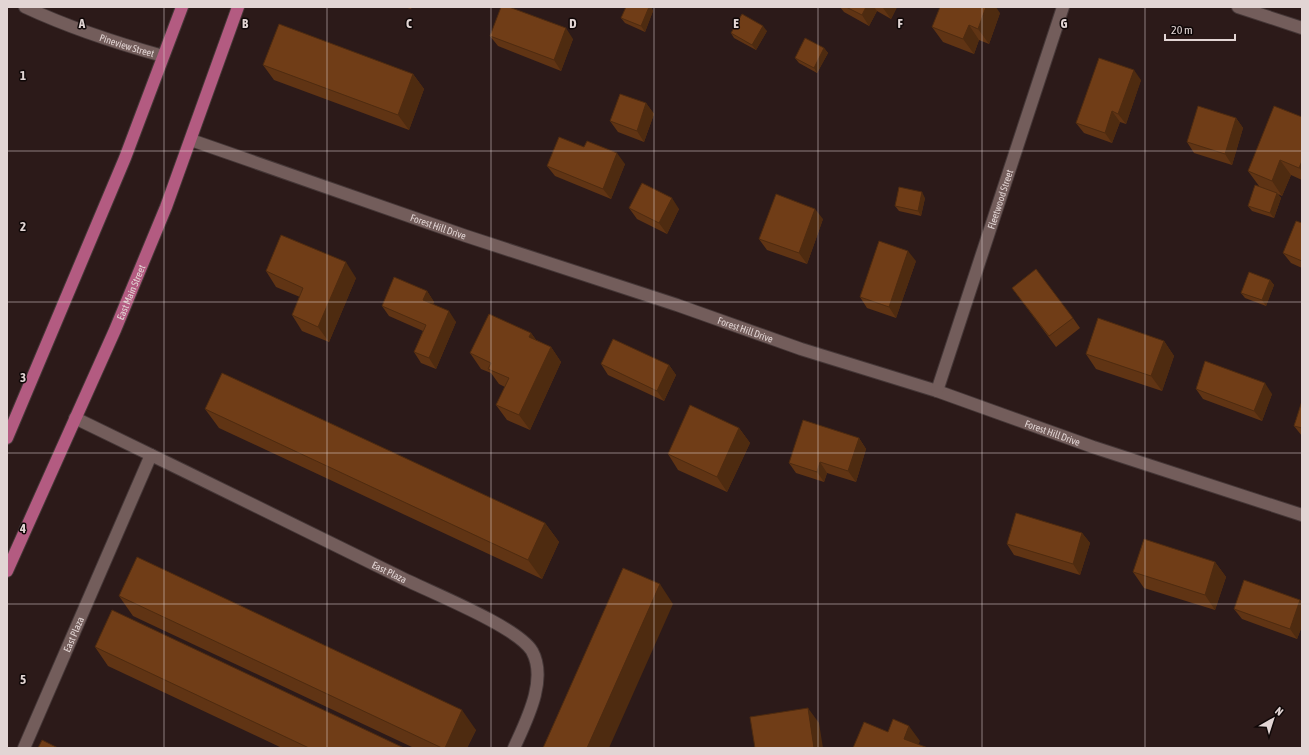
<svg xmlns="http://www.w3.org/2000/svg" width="1309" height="755" viewBox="0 0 1309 755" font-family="'Asap Condensed',sans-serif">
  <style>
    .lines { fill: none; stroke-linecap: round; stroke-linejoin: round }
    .minor-casing { stroke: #453737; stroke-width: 14 }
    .major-casing { stroke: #453737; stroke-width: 14 }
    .minor { stroke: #735d5b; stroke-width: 12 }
    .major { stroke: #b35b81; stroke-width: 12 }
    .wall { fill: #603414 }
    .shaded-wall { fill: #4e2b10 }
    .building { fill: #703d17; stroke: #4e2b10 }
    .grid { fill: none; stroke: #e2d5d4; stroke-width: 1; stroke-opacity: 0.55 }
    .labels { text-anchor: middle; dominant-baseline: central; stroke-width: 3; stroke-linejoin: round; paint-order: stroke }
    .street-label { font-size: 10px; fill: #e2d5d4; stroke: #0f0707 }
    .grid-label { font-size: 13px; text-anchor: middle; font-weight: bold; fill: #e2d5d4; stroke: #0f0707; stroke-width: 3; stroke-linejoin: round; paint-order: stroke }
  </style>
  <rect width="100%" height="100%" fill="#2c1a19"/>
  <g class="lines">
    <g class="minor-casing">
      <g id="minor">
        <path id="s1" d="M 25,7 C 70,28 116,43 163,56"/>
        <path d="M 1238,7 L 1302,28"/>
        <path id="s2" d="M 191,140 L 466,236 L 677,305 L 801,349 L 937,391 L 1093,447 L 1302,515"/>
        <path id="s3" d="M 937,391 L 1063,7"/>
        <path id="s4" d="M 75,418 C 183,470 290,523 398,576 C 427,591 517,626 532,651 C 548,680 526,721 514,748"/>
        <path id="s5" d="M 24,748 L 151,455"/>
      </g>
    </g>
    <g class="major-casing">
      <g id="major">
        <path d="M 7,438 L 125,158 L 182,7"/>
        <path id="s6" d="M 7,571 L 115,330 L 166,207 L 238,7"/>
      </g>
    </g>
    <use href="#minor" class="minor"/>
    <use href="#major" class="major"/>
  </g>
  <path class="wall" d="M 404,7 L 412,7 L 411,9 Z
    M 626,7 L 651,7 L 653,11 L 645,32 L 625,23 L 621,18 Z
    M 840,7 L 897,7 L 891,19 L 877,11 L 869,26 L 844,12 Z
    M 1000,13 L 989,44 L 979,40 L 974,54 L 943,42 L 932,27 Z
    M 767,31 L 756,50 L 734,38 L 731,33 Z
    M 490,36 L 573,39 L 561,71 L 498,46 Z
    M 824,48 L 828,53 L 817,73 L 799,63 L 795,58 Z
    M 263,65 L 413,74 L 424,89 L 409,130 L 274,80 Z
    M 1141,80 L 1126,124 L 1120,122 L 1112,143 L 1084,133 L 1076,123 Z
    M 646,103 L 654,114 L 644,142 L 618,132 L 610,121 Z
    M 1302,117 L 1302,180 L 1291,175 L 1282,196 L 1278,194 L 1281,198 L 1274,218 L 1252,211 L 1248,206 L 1259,186 L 1248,171 Z
    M 1236,118 L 1243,128 L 1232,165 L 1194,153 L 1187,142 Z
    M 625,164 L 611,199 L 555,176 L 547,166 Z
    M 925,198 L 921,216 L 899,211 L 895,206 Z
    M 629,208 L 679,209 L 667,234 L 637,219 Z
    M 823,219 L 807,264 L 767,250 L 759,239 Z
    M 1302,223 L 1302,268 L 1291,263 L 1283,253 Z
    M 916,261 L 896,318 L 867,308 L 860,297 Z
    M 266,271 L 356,278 L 329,342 L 302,331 L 292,315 L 300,297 L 276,287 Z
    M 1270,280 L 1274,285 L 1266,306 L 1245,298 L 1241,293 Z
    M 1012,288 L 1073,318 L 1080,328 L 1056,347 Z
    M 427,291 L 434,302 L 433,304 L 456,322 L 436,369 L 421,363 L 414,352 L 423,331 L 389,316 L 382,306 Z
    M 531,333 L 536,340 L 551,347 L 561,362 L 530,430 L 507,420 L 496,405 L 505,387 L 499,384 L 491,373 L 481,369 L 470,353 Z
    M 1164,341 L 1174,356 L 1162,391 L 1096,369 L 1086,354 Z
    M 601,364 L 669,365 L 676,375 L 664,401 L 608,375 Z
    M 1196,389 L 1272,394 L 1262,421 L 1203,399 Z
    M 1302,401 L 1302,436 L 1294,426 Z
    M 205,409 L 545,523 L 559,542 L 542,579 L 219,428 Z
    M 739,428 L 750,443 L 727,492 L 678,470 L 668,454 Z
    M 859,438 L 866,449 L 856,482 L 827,473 L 824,482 L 796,473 L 789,463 Z
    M 1082,533 L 1090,543 L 1080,575 L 1014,555 L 1007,544 Z
    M 1215,562 L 1226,577 L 1215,610 L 1144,588 L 1133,572 Z
    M 119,596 L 476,730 L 467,748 L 414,748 L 133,616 Z
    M 1300,600 L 1302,602 L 1302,626 L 1297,639 L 1242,619 L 1234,609 Z
    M 95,647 L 404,748 L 282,748 L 108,666 Z"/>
  <path class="shaded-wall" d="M 649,7 L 651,7 L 653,11 L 645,32 L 641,26 Z
    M 866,7 L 874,7 L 877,11 L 869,26 L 862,15 Z
    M 884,7 L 897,7 L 891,19 L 883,8 Z
    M 986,7 L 996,7 L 1000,13 L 989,44 L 978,29 Z
    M 969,25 L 979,40 L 974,54 L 963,39 Z
    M 763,26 L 767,31 L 756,50 L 752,45 Z
    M 566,28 L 573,39 L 561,71 L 554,60 Z
    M 824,48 L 828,53 L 817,73 L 814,68 Z
    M 1134,70 L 1141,80 L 1126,124 L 1118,114 Z
    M 413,74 L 424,89 L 409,130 L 398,115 Z
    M 646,103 L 654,114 L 644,142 L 637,131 Z
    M 1112,111 L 1120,122 L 1112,143 L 1105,133 Z
    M 1236,118 L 1243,128 L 1232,165 L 1225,154 Z
    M 617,153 L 625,164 L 611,199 L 603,189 Z
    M 1280,160 L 1291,175 L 1282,196 L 1272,181 Z
    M 1302,161 L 1302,171 L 1299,168 Z
    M 922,192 L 925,198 L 921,216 L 918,211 Z
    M 1277,193 L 1281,198 L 1274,218 L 1270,213 Z
    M 672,198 L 679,209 L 667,234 L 659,223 Z
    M 815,209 L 823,219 L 807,264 L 799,253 Z
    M 908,251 L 916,261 L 896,318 L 889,307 Z
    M 346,262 L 356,278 L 329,342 L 318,327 Z
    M 1270,280 L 1274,285 L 1266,306 L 1262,300 Z
    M 427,291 L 434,302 L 430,311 L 423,300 Z
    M 449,311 L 456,322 L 436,369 L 429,358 Z
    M 531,333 L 542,348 L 529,337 Z
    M 1164,341 L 1174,356 L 1162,391 L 1151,376 Z
    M 551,347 L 561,362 L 530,430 L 519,415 Z
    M 669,365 L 676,375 L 664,401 L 657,391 Z
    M 1265,383 L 1272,394 L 1262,421 L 1254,411 Z
    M 739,428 L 750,443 L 727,492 L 717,477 Z
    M 859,438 L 866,449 L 856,482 L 848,471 Z
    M 820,462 L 827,473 L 824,482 L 817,472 Z
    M 545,523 L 559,542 L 542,579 L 528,560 Z
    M 1082,533 L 1090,543 L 1080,575 L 1073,564 Z
    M 1215,562 L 1226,577 L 1215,610 L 1205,595 Z
    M 660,584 L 673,604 L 609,748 L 587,748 Z
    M 1300,600 L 1302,602 L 1302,626 L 1297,639 L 1290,629 Z
    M 808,708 L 819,723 L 823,748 L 814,748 Z
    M 462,710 L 476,730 L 467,748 L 445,748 Z
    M 909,726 L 920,741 L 917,748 L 904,739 Z"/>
  <path class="building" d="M 501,7 L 509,7 L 566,28 L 554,60 L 490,36 Z
    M 626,7 L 649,7 L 641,26 L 621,18 Z
    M 846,7 L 866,7 L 862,15 Z
    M 940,7 L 986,7 L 978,29 L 969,25 L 963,39 L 932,27 Z
    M 742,14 L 763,26 L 752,45 L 731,33 Z
    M 279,24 L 413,74 L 398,115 L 263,65 Z
    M 805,38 L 824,48 L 814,68 L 795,58 Z
    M 1099,58 L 1134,70 L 1118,114 L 1112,111 L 1105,133 L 1076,123 Z
    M 620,94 L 646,103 L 637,131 L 610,121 Z
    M 1198,106 L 1236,118 L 1225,154 L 1187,142 Z
    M 1274,106 L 1302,117 L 1302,161 L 1299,168 L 1280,160 L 1272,181 L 1248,171 Z
    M 559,137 L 584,147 L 587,141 L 617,153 L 603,189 L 547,166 Z
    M 642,183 L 672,198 L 659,223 L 629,208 Z
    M 1255,185 L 1277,193 L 1270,213 L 1248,206 Z
    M 899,187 L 922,192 L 918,211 L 895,206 Z
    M 776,194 L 815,209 L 799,253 L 759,239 Z
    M 1296,221 L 1302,223 L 1302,261 L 1283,253 Z
    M 281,235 L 346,262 L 318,327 L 292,315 L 303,288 L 266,271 Z
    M 879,241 L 908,251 L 889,307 L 860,297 Z
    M 1036,269 L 1073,318 L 1049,336 L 1012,288 Z
    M 1249,272 L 1270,280 L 1262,300 L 1241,293 Z
    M 394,277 L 427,291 L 423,300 L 449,311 L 429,358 L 414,352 L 426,325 L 382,306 Z
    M 489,314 L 531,333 L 529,337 L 551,347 L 519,415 L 496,405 L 509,378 L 488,369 L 491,363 L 470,353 Z
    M 1098,318 L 1164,341 L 1151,376 L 1086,354 Z
    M 613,339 L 669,365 L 657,391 L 601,364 Z
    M 1205,361 L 1265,383 L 1254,411 L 1196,389 Z
    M 222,373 L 545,523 L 528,560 L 205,409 Z
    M 1302,401 L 1302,428 L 1294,426 Z
    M 690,405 L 739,428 L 717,477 L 668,454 Z
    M 803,420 L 859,438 L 848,471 L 820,462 L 817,472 L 789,463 Z
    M 1016,513 L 1082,533 L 1073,564 L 1007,544 Z
    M 1144,539 L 1215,562 L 1205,595 L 1133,572 Z
    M 137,557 L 462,710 L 445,748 L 442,748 L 119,596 Z
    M 623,568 L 660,584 L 587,748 L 543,748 Z
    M 1244,580 L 1300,600 L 1290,629 L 1234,609 Z
    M 112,610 L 404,748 L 309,748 L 95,647 Z
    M 808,708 L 814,748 L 755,748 L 750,717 Z
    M 893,719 L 909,726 L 904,739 L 928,748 L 853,748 L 864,722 L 888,732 Z
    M 42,740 L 58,748 L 38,748 Z"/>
  <path class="grid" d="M 164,7 L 164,748M 327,7 L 327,748M 491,7 L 491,748M 654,7 L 654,748M 818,7 L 818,748M 982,7 L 982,748M 1145,7 L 1145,748M 7,151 L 1302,151M 7,302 L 1302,302M 7,453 L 1302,453M 7,604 L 1302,604"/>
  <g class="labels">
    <g class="street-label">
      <text stroke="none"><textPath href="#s1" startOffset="109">Pineview Street</textPath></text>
      <text stroke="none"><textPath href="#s3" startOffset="202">Fleetwood Street</textPath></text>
      <text stroke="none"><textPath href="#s2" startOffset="262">Forest Hill Drive</textPath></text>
      <text stroke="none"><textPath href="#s6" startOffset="305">East Main Street</textPath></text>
      <text stroke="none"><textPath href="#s2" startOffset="586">Forest Hill Drive</textPath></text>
      <text stroke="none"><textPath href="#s2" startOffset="910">Forest Hill Drive</textPath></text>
      <text stroke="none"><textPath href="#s4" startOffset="350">East Plaza</textPath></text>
      <text stroke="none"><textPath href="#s5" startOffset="124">East Plaza</textPath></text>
    </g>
  </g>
  <g class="grid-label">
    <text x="82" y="28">A</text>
    <text x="245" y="28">B</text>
    <text x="409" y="28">C</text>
    <text x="573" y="28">D</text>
    <text x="736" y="28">E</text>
    <text x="900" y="28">F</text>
    <text x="1064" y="28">G</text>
    <text x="23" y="80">1</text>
    <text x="23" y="231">2</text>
    <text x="23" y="382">3</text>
    <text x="23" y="533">4</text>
    <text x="23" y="684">5</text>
  </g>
  <rect width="1309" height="755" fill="none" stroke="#e2d5d4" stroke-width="16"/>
  <g transform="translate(1273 719) rotate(39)" stroke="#0f0707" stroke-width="3" paint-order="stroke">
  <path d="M0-3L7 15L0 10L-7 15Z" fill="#e2d5d4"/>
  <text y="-6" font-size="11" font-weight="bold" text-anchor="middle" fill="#e2d5d4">N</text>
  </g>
  <path d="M1165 34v6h70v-6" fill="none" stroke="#e2d5d4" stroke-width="2"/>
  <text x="1171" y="34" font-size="12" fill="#e2d5d4" stroke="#0f0707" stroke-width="3" paint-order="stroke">20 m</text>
</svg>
